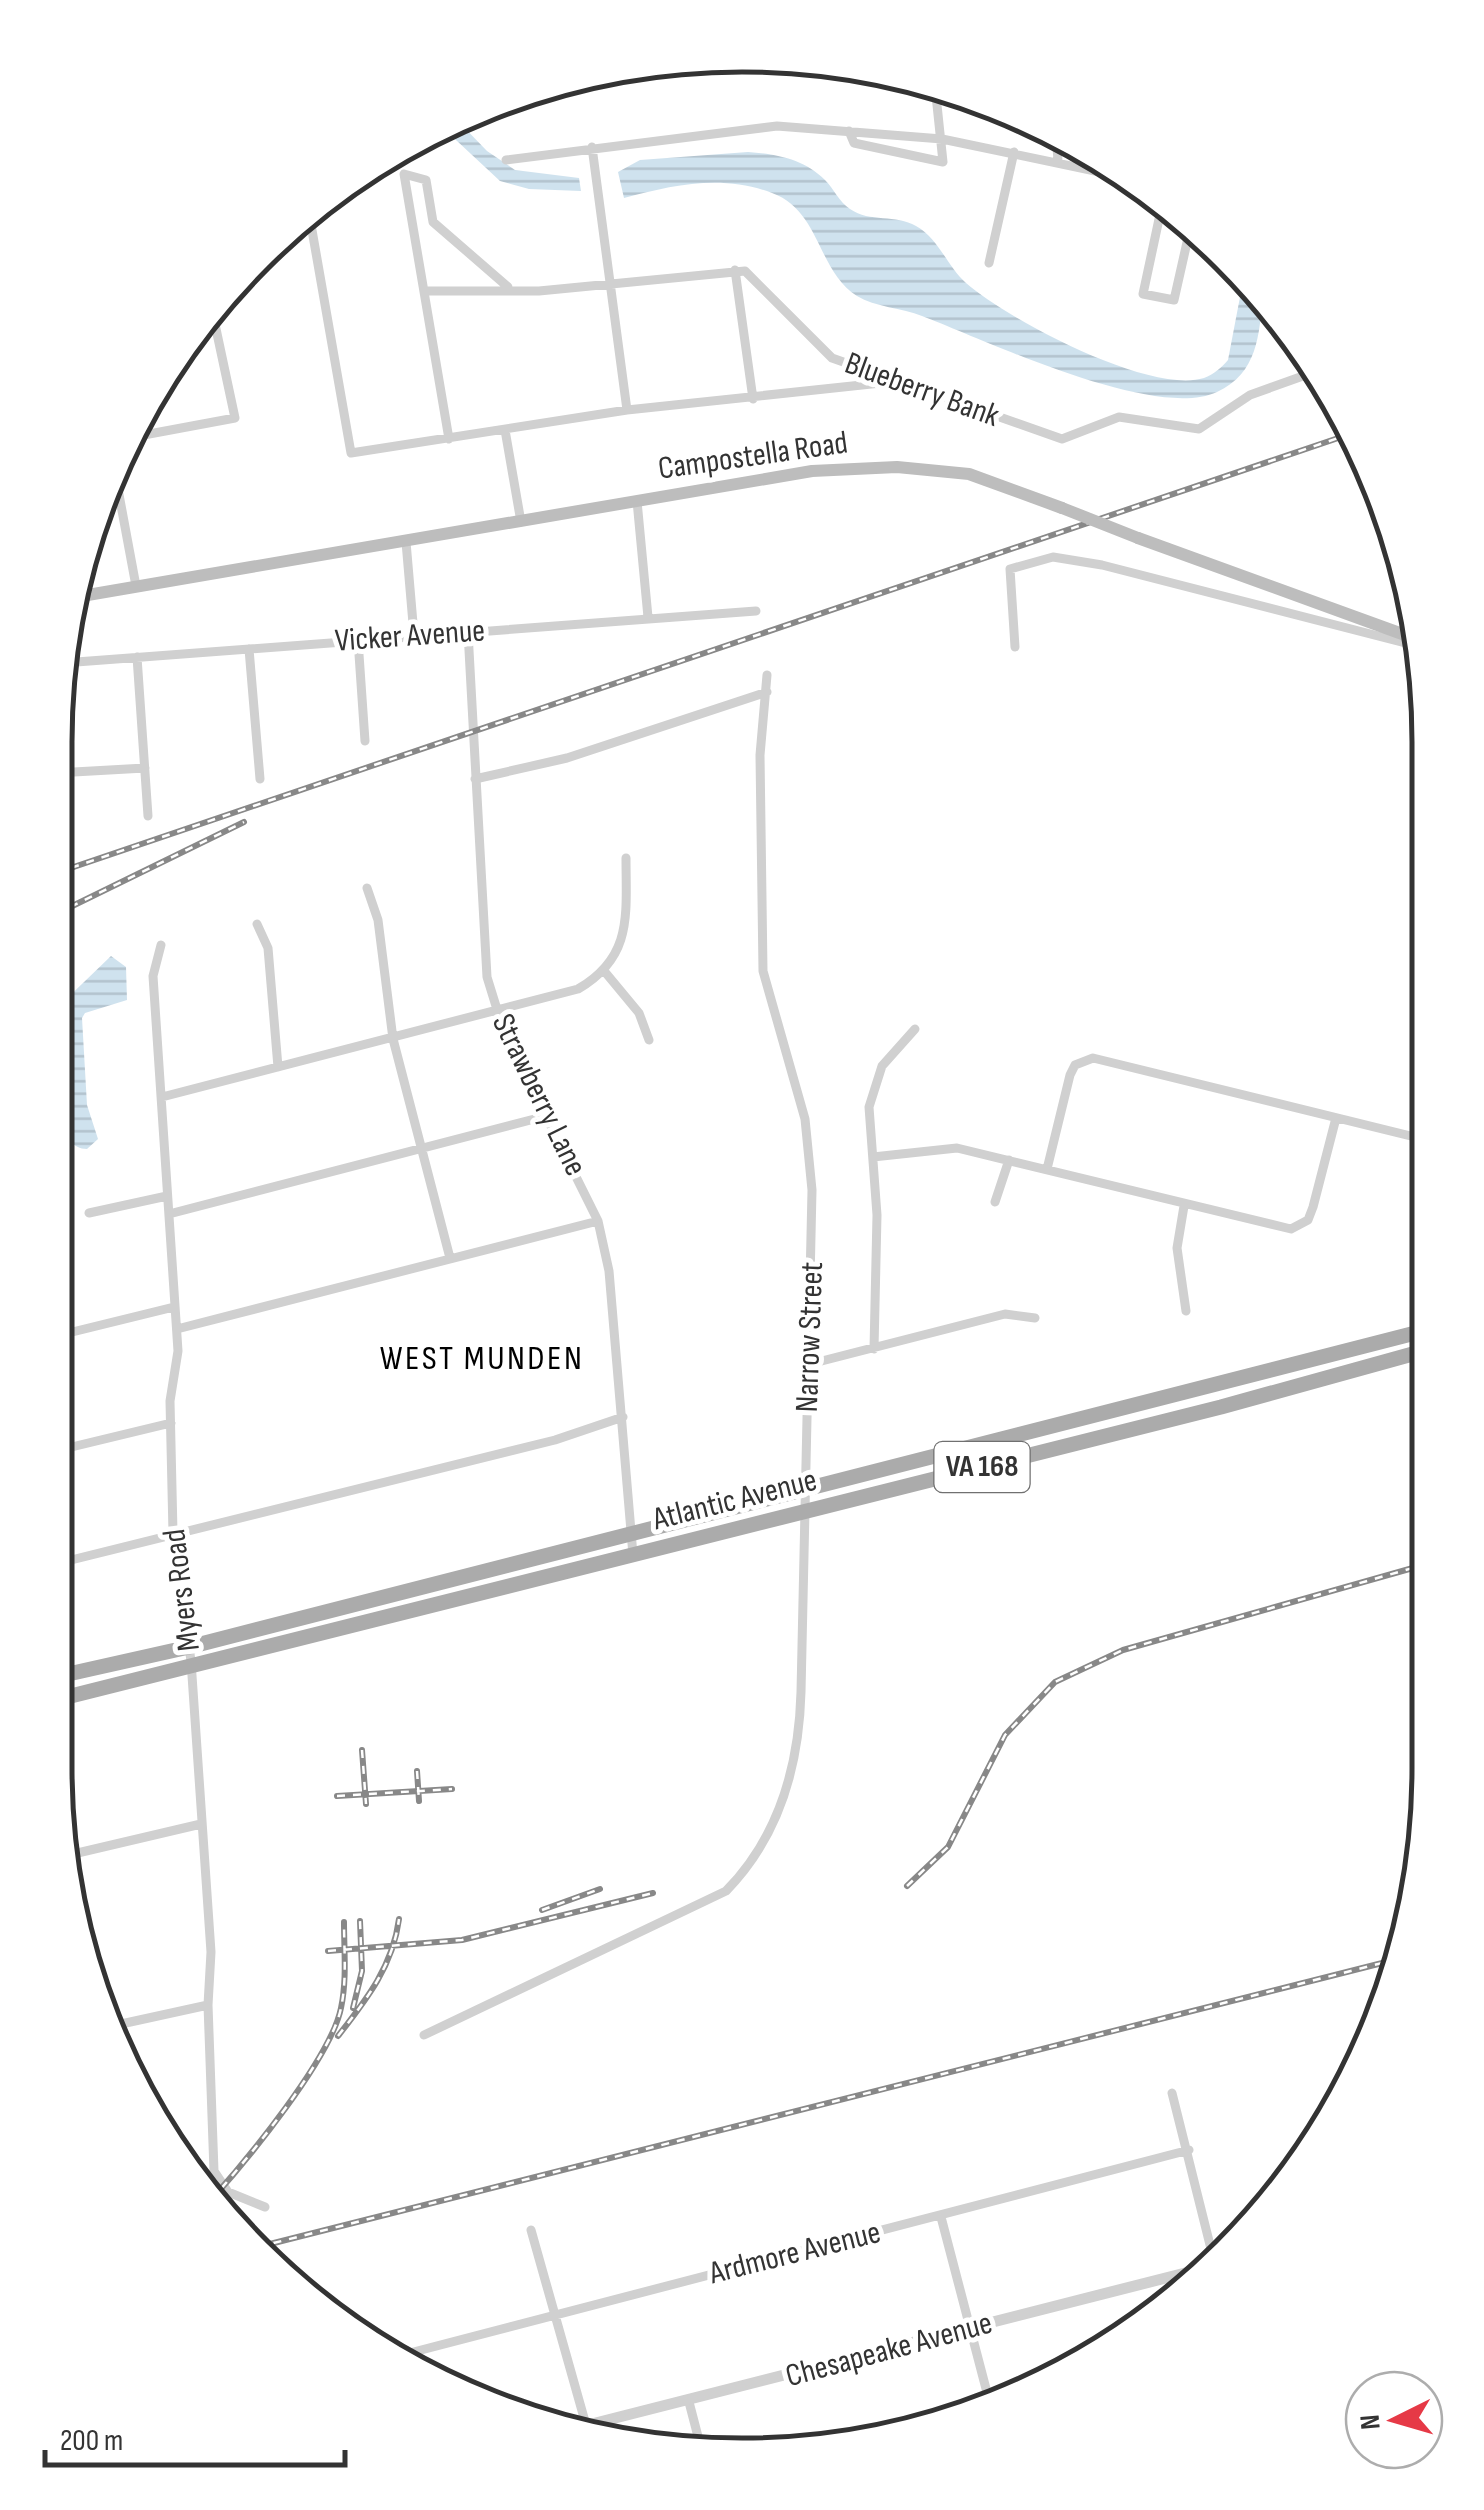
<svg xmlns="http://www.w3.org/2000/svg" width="1484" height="2510" viewBox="0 0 1484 2510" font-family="'Sofia Sans Condensed',sans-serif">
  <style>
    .water { fill: url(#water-rules) }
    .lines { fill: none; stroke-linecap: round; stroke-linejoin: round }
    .minor { stroke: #d0d0d0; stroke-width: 9 }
    .tertiary { stroke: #d0d0d0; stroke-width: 11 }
    .secondary { stroke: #bdbdbd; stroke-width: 12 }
    .primary { stroke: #ababab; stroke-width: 15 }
    .rail-casing { stroke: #888; stroke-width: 6 }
    .rail { stroke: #fff; stroke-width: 2.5; stroke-dasharray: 8; stroke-linecap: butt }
    .secondary-bridge { stroke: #bdbdbd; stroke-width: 12 }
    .labels { text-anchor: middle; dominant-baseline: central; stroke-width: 10; stroke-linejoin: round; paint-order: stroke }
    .shield { fill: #fff; stroke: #707070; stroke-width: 2.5 }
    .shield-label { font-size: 30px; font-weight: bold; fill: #333 }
    .street-label { font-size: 32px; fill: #333; stroke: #fff }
    .neighbourhood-label { font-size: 35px; letter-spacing: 2.5px; fill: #000; stroke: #fff }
    .rim { fill: none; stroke: #333; stroke-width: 5 }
  </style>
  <defs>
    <pattern id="water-rules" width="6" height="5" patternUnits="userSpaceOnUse" patternTransform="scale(2.5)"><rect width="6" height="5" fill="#cfe2ee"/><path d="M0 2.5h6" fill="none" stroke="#b2c2cd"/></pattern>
  </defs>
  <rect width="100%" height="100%" fill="#fff"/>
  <path class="water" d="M 456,119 L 487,151 L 515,170 L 579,178 L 581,191 L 529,189 L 500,181 L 442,127 Z
    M 748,152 C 776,154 804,159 825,180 C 834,189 839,202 850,209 C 870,223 896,214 916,226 C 939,239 947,266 966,283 C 1007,319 1150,395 1204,378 C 1214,374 1221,368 1228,360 L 1244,276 L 1263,295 C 1259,335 1258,373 1217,392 C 1154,421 988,341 922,316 C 902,308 875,307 857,296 C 817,271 821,211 772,193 C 722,174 673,185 624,198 L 618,172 L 640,160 Z
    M 111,956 L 126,967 L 127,1000 L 85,1013 L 82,1018 L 87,1105 L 98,1139 L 87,1149 C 44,1148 56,1040 56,1009 Z
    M 56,1195 L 69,1238 L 56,1259 Z"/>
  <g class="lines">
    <path class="minor" d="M 849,131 L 854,143 L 943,162 L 935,86
      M 1056,134 L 1058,161
      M 592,147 L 627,410
      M 506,160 L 777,126 L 942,139 L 1133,179
      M 1162,205 L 1143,294 L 1174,300 L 1190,229
      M 309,213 L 351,453 L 627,410 L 890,382
      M 989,263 L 1014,152
      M 735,270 L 753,399
      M 424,291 L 539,291 L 745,271 L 832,358 L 1062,439 L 1119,417 L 1199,429 L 1250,395 L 1317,371
      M 505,430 L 521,522
      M 133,437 L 235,418 L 212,310
      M 449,439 L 404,174 L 426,180 L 433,222 L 508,287
      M 115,473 L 136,586
      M 637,501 L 648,617
      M 406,542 L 414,635
      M 468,632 L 487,977 L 504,1032 L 598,1221 L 609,1271 L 633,1555
      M 358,640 L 365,741
      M 1015,647 L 1010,569 L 1053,557 L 1102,565 L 1417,646
      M 249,649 L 260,779
      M 137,657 L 148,816
      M 63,663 L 756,611
      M 56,773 L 145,768
      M 475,779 L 567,758 L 767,692
      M 367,888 L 378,920 L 393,1039 L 450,1258
      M 257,924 L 268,948 L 278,1067
      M 161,945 L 153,976 L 178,1351 L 170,1401 L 173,1533 L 191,1661 L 211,1952 L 208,2005 L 214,2171 L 228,2192 L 265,2207
      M 605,972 L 639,1013 L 649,1040
      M 162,1097 L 578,989 C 633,957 626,915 626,858
      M 873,1157 L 957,1148 L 1291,1229 L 1308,1220 L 1313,1207 L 1336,1118
      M 1047,1169 L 1070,1075 L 1075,1065 L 1093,1058 L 1427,1140
      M 995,1202 L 1009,1160
      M 1184,1206 L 1177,1248 L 1186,1311
      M 89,1213 L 167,1196
      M 169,1214 L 546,1116
      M 177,1329 L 598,1221
      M 56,1336 L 174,1307
      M 874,1349 L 877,1215 L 869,1107 L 882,1066 L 915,1029
      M 810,1364 L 1005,1314 L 1035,1318
      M 55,1451 L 171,1423
      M 55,1564 L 555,1440 L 623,1417
      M 69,1855 L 201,1824
      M 112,2026 L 208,2005
      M 424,2035 L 726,1891 C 779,1837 799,1766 801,1692 L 812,1190 L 805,1119 L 763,971 L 760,755 L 767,675
      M 1172,2093 L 1213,2257
      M 941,2217 L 990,2404
      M 531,2230 L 586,2425
      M 402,2355 L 1189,2150
      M 689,2402 L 701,2448"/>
    <path class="tertiary" d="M 576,2428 L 1201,2269"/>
    <path class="secondary" d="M 1138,538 L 1416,639
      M 76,597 L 812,471 L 897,467 L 969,474 L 1062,508"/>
    <path class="primary" d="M 55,1677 L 189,1647 L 1427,1330
      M 55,1700 L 1221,1407 L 1427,1350"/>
    <g class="rail-casing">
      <path id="rail" d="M 56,873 L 1353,433
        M 56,914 L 244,822
        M 362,1750 L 366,1804
        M 417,1771 L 419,1801
        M 337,1796 L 452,1789
        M 907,1886 L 948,1847 L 1005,1735 L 1055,1682 L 1123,1650 L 1427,1564
        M 542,1910 L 600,1889
        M 328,1951 L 462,1940 L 653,1893
        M 353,2008 L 362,1971 L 360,1921
        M 338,2036 C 366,2000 393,1966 399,1919
        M 211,2200 C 247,2160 331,2058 341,2008 C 347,1980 344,1950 344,1922
        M 258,2247 L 1398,1959"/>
    </g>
    <use href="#rail" class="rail"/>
    <path class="secondary-bridge" d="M 1062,508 L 1138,538"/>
  </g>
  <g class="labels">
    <rect class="shield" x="934.5" y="1442" width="95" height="50" rx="8"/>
    <g class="shield-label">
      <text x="982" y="1467">VA 168</text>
    </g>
    <g class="street-label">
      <text transform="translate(922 390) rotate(20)">Blueberry Bank</text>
      <text transform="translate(753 456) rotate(-8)">Campostella Road</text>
      <text transform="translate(410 636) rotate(-4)">Vicker Avenue</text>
      <text transform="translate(539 1095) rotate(64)">Strawberry Lane</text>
      <text transform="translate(810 1337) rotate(-88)">Narrow Street</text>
      <text transform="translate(735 1500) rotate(-14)">Atlantic Avenue</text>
      <text transform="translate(182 1590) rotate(-97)">Myers Road</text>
      <text transform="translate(795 2253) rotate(-14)">Ardmore Avenue</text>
      <text transform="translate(889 2350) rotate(-15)">Chesapeake Avenue</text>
    </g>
    <g class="neighbourhood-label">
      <text x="482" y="1358">WEST MUNDEN</text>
    </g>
  </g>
  <path d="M0 0H1484V2510H0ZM742 72H742A670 670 0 0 1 1412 742V1768A670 670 0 0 1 742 2438H742A670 670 0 0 1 72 1768V742A670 670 0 0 1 742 72Z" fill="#fff" fill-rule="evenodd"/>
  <path class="rim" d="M742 72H742A670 670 0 0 1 1412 742V1768A670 670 0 0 1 742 2438H742A670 670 0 0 1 72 1768V742A670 670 0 0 1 742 72Z"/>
  <g transform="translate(1394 2420) rotate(265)"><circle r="48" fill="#ffffff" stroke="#adadad" stroke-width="2.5"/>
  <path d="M0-8L18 38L0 25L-18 38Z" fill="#e63946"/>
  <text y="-15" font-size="28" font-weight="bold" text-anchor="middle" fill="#333333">N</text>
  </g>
  <path d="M45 2450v15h300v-15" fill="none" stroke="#333333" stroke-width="5"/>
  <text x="60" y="2450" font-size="30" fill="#333333" stroke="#ffffff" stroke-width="8" paint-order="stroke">200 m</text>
</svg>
